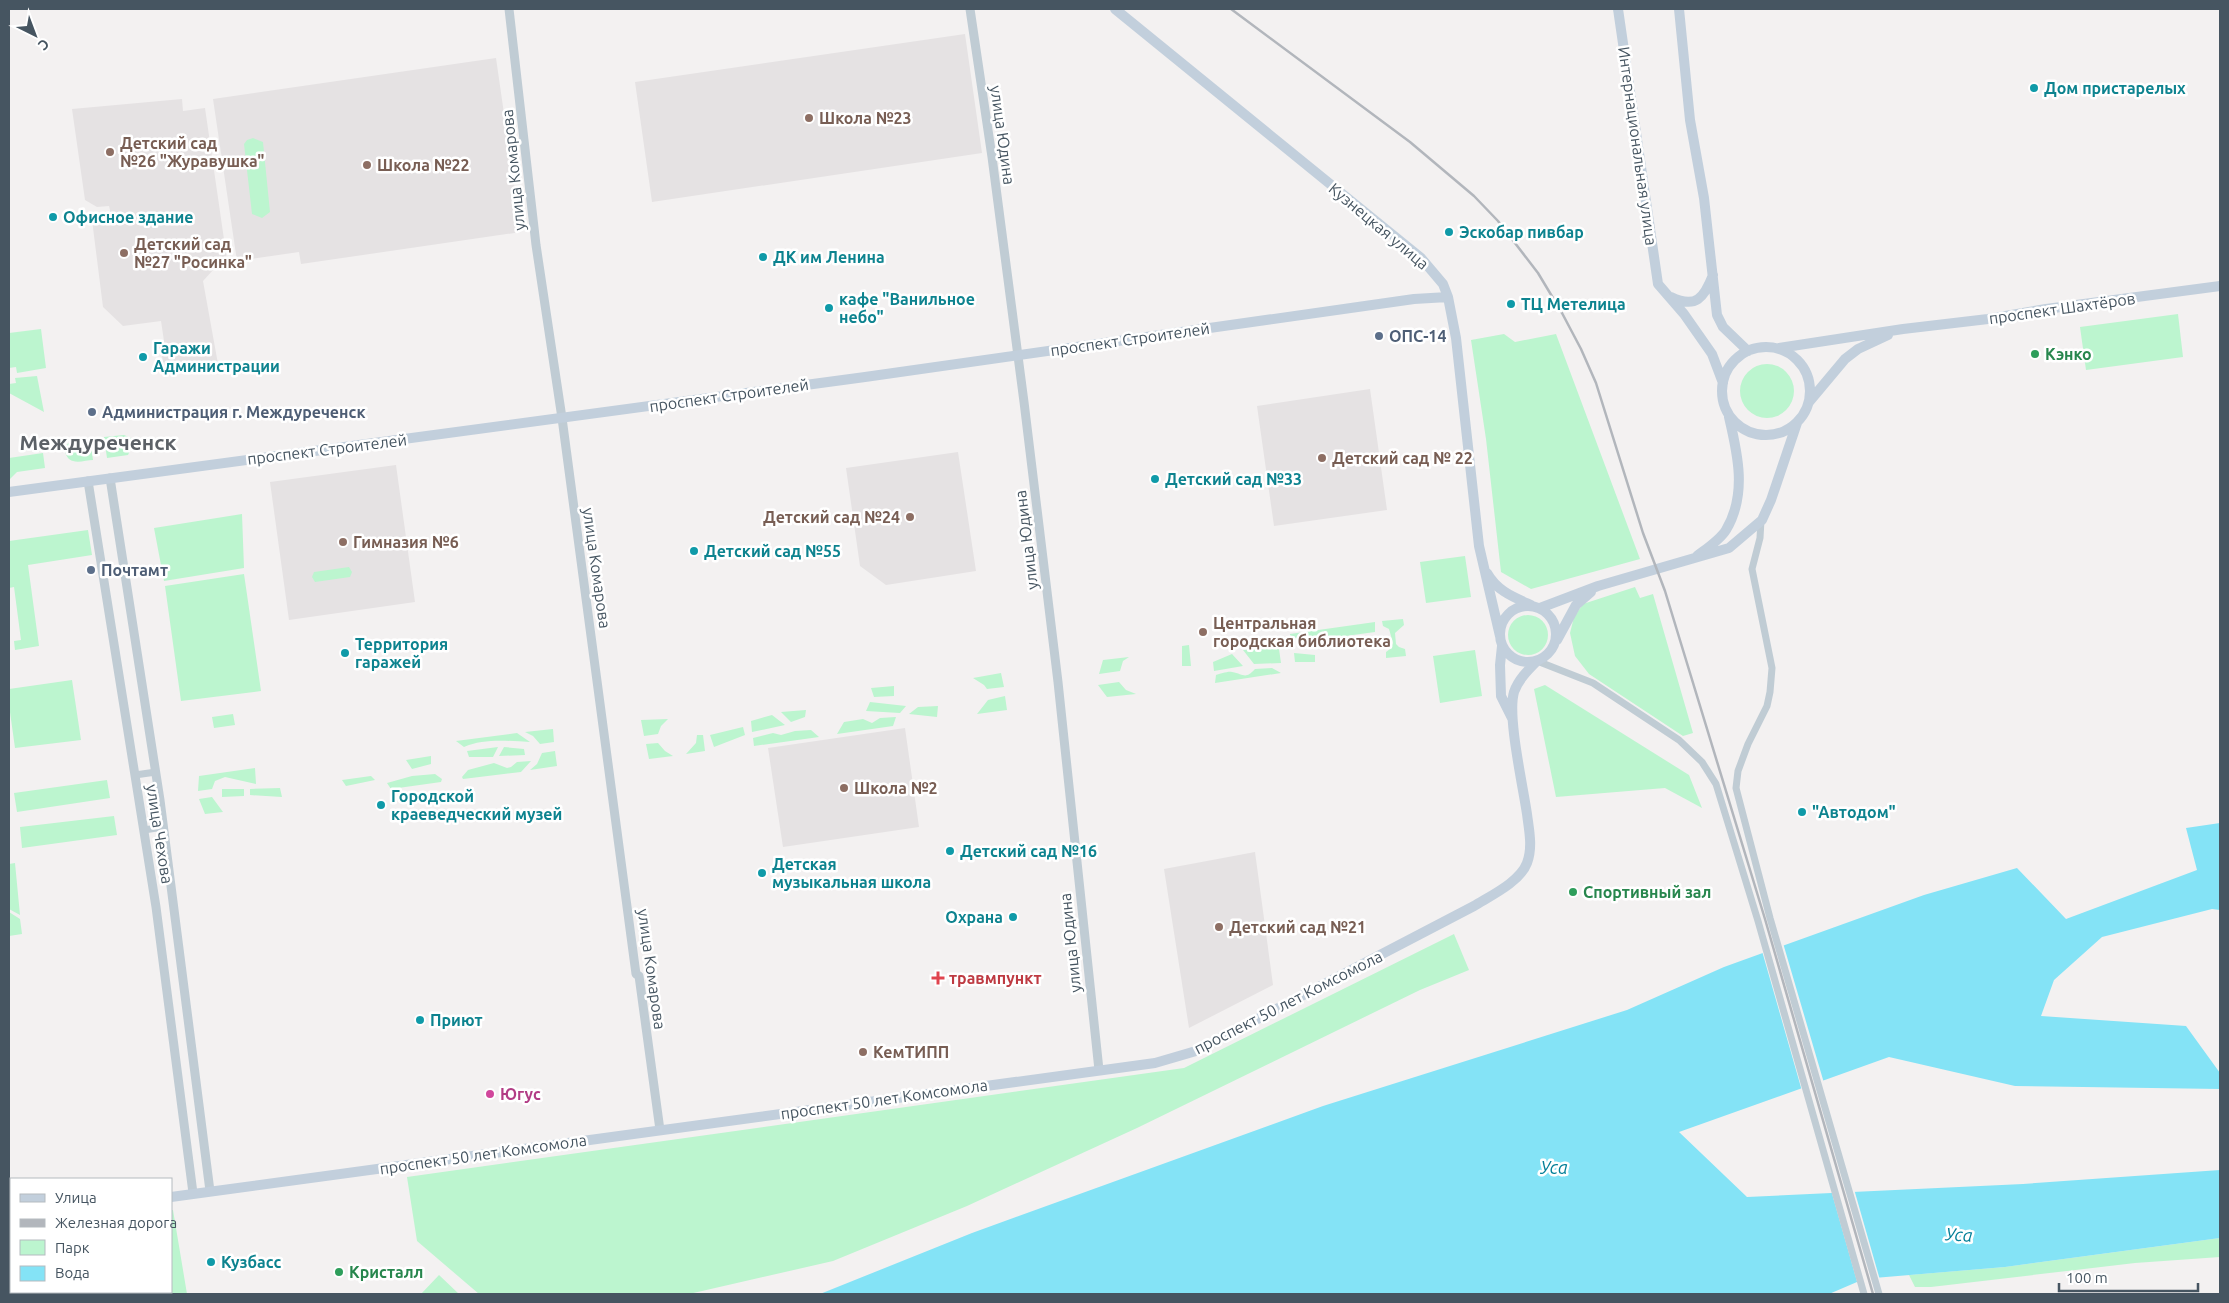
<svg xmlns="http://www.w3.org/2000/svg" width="2229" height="1303" viewBox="0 0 2229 1303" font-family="Ubuntu,sans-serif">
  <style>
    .education { fill: #e5e2e3 }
    .green { fill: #bcf5cf }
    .water { fill: #84e3f6 }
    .pier { fill: #f3f1f1 }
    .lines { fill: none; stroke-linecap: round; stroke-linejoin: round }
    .minor { stroke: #c0ccd4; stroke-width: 7 }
    .tertiary { stroke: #c0ccd4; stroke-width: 9 }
    .secondary { stroke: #c2cfdc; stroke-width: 10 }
    .rail { stroke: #b2b6bc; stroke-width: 2.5 }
    .culture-dot { fill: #0f9aa8; stroke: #fff; stroke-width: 2 }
    .education-dot { fill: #8d6e63; stroke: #fff; stroke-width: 2 }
    .service-dot { fill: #5c6f8a; stroke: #fff; stroke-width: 2 }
    .leisure-dot { fill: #2e9e5b; stroke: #fff; stroke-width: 2 }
    .health-dot { fill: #e0444e; stroke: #fff; stroke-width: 2 }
    .hotel-dot { fill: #d1479c; stroke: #fff; stroke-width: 2 }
    .labels { text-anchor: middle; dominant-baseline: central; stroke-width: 5; stroke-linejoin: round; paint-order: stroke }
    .culture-label { font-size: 16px; font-weight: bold; fill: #0d838f; stroke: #fff; text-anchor: start }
    .education-label { font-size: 16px; font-weight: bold; fill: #785e54; stroke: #fff; text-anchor: start }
    .street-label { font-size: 16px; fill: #465561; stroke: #fff }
    .service-label { font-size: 16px; font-weight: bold; fill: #4e5e75; stroke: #fff; text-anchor: start }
    .leisure-label { font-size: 16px; font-weight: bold; fill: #27864d; stroke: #fff; text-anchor: start }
    .health-label { font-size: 16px; font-weight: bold; fill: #be3a42; stroke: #fff; text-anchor: start }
    .hotel-label { font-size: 16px; font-weight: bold; fill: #b23c85; stroke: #fff; text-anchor: start }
    .water-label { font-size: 18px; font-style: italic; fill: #037f98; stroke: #fff }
    .district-label { font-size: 21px; font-weight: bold; fill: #5c6167; stroke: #fff }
  </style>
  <rect width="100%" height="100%" fill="#f3f1f1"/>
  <path class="education" d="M 965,34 L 982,153 L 652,202 L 635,82 Z
    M 496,58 L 521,232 L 301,264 L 299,252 L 237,261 L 213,99 Z
    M 182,99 L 183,111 L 205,108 L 228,267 L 214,269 L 203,281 L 218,364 L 165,373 L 160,345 L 164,341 L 161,321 L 123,326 L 103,307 L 92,220 L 98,216 L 110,214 L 110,210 L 109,206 L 97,207 L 85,200 L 72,109 Z
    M 1370,389 L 1387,510 L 1274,526 L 1257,406 Z
    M 958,452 L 976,571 L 886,585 L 860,566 L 846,468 Z
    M 396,465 L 415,602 L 289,620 L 270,482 Z
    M 905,728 L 919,827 L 783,847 L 768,748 Z
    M 1255,852 L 1273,985 L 1189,1028 L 1164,869 Z"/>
  <path class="green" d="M 253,138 L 263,142 L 270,212 L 262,218 L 252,214 L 244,144 L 247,140 Z
    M 2178,314 L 2183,357 L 2086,370 L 2080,327 Z
    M 41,329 L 46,368 L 17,373 L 16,367 L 9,368 L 9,333 Z
    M 1504,334 L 1515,342 L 1556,334 L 1640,559 L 1531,589 L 1501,572 L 1486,439 L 1471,340 Z
    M1740 391a27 27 0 1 1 54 0a27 27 0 1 1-54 0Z
    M 37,376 L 44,412 L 9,393 L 9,384 L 16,383 L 15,378 Z
    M 124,435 L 131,438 L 133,444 L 128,455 L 107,458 L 104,437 Z
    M 90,439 L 93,460 C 87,460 79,463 73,461 C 65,459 62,447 70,442 C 75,440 84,440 90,439 Z
    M 43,453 L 45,468 L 17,472 L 9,480 L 9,458 Z
    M 242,514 L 244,568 L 164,581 L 154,528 Z
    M 88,530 L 92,555 L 28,565 L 39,646 L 15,650 L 14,641 L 21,640 L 14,587 L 9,588 L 9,541 Z
    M 1465,556 L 1471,597 L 1426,603 L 1420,562 Z
    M 349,567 L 352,572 L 350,577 L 315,582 L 312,577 L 314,572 Z
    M 244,574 L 261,691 L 181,701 L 165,586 Z
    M 1635,587 L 1640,598 L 1653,594 L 1693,733 L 1683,736 L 1589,674 L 1575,656 L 1570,633 L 1574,617 L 1583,604 Z
    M1508 635a20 20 0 1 1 40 0a20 20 0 1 1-40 0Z
    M 1403,619 L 1404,625 L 1395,633 L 1396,644 L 1399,647 L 1405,649 L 1406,656 L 1386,658 L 1386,652 L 1390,649 L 1393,643 L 1389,629 L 1383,626 L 1382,621 Z
    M 1375,622 L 1375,632 L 1302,642 L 1299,639 L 1290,637 L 1290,634 Z
    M 1189,645 L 1191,666 L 1182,666 L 1182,646 Z
    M 1267,648 L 1279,649 L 1281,663 L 1254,664 L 1243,650 Z
    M 1475,650 L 1482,696 L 1440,703 L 1433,656 Z
    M 1294,653 L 1315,655 L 1315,662 L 1295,662 Z
    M 1232,654 L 1243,666 L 1214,671 L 1213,662 Z
    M 1129,657 L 1123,661 L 1120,671 L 1099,674 L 1103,660 Z
    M 1272,668 L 1281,673 L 1215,683 L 1216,675 C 1220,674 1228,671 1232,672 C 1244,674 1245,680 1255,669 Z
    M 1001,673 L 1004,687 L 987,689 L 984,685 L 973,678 Z
    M 72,680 L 81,740 L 15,748 L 9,705 L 9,689 Z
    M 1119,682 L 1126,690 L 1136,694 L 1107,697 L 1098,685 Z
    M 1545,685 L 1689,775 L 1702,808 L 1665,788 L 1556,797 L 1534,689 Z
    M 894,686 L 894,696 L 874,697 L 871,688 Z
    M 1005,696 L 1007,710 L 977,714 L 988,700 Z
    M 870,702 L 906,706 L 900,713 L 866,711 Z
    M 938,706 L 937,717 L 909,714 L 918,707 Z
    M 806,710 L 805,717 L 791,722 L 781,712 Z
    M 233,714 L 235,725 L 214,728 L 212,717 Z
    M 772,715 L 785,725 L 752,732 L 751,721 Z
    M 896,717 L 893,726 L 837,734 L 844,722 L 863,719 L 872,723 L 880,718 Z
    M 668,719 L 661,726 L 658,734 L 644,736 L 641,720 Z
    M 743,727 L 745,735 L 714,747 L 710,735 Z
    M 553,729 L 554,742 L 540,744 L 533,736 L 525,732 Z
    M 811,730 L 819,737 L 754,746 L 753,738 L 773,733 L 781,735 L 795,731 Z
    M 517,733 L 530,742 C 509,741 484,738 464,747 L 456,741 Z
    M 697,735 L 703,735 L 705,751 L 686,754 L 696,743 Z
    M 658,743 L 665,751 L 673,756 L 649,759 L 646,744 Z
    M 498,747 L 493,757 L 469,757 L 467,751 Z
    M 504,747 L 524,749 L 525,755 L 499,756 Z
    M 555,751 L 557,766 L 530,770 L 537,764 L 542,753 Z
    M 431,756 L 431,764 L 412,769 L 406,760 Z
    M 531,761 L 521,772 L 463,779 L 462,777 L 468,770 L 494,763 L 507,768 L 511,767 L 517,762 Z
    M 255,768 L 256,784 L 225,777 L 215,781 L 212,789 L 198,791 L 199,776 Z
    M 435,774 L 442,779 L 441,782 L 391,789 L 387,783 L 412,776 Z
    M 371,776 L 375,780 L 346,786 L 342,780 Z
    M 107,780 L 110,798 L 17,812 L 14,793 Z
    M 280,788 L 282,797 L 250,795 L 250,789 Z
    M 222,789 L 244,789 L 244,796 L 222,797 Z
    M 212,797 L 223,812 L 205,814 L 199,799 Z
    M 114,816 L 117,835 L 22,848 L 20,827 Z
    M 15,863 L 20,915 L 9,909 L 9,864 Z
    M 9,912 L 20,919 L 22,934 L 9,936 Z
    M 1454,934 L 1469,970 L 1420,990 L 1137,1128 L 967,1206 L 833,1261 L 689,1294 L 479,1294 L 417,1241 L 407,1177 L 1184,1068 Z
    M 171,1210 L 173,1210 L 187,1294 L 9,1294 L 9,1233 L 11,1233 L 11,1292 L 171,1292 Z
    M 2220,1238 L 2220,1257 L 2135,1263 L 1931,1287 L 1915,1287 L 1909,1275 L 2005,1267 Z
    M 439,1275 L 459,1294 L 421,1294 Z"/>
  <path class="water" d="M 2220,823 L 2220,910 L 2212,909 L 2102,937 L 2054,980 L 2041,1016 L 2186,1026 L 2220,1073 L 2220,1089 L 2015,1086 L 1889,1057 L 1679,1132 L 1747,1197 L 2023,1184 L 2220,1170 L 2220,1238 L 2005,1267 L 1874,1278 L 1864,1279 L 1829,1294 L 820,1294 L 972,1233 L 1323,1106 L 1627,1010 L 1724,967 L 1924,895 L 2017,868 L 2066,919 L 2197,870 L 2186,828 Z"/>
  <path class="pier" d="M 1783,943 L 1824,1083 L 1802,1091 L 1762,951 Z
    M 1854,1189 L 1880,1280 L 1858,1285 L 1831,1190 Z"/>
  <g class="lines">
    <path class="minor" d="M 1761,520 L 1760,538 L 1752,569 L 1772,668 L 1770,692 L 1767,706 L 1748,744 L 1738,771 L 1736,788 L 1770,918 L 1879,1294
      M 1537,661 L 1593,683 L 1679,740 L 1702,762 L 1716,784 L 1758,921 L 1864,1294
      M 135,775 L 156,772
      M 144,830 L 163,827"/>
    <path class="tertiary" d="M 509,9 L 536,245 L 562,418 L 636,974 L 639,976 L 660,1130
      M 970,9 L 992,157 L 1024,402 L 1058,682 L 1099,1070
      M 110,478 L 160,800 L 210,1191
      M 88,481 L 156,907 L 193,1193"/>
    <path class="secondary" d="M 1115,9 L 1421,258 L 1443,284 L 1448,297 L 1456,338 L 1479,546 L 1500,636
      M 1618,9 L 1658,284 L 1684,314 L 1712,354 L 1723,383
      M 1679,9 L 1690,120 L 1704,198 L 1717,315 L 1723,327 L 1748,351
      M 1671,297 C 1696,309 1704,298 1713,275
      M1722 391a44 44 0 1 1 88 0a44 44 0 1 1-88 0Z
      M 1779,348 L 1903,329 L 1988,319 L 2046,309 L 2220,286
      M 1809,402 L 1845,359 L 1858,349 L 1888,335
      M 9,492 L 865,377 L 1414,299 L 1448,297
      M 1697,556 C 1706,549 1720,540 1726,530 C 1747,495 1738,455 1729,417
      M 1487,573 C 1497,591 1513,597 1531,605
      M1500 634a28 28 0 1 1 56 0a28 28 0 1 1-56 0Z
      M 1540,608 L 1598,586 L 1729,548 L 1762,520 L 1771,500 L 1797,423
      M 1557,640 L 1576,605 L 1591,592
      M 1502,646 L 1500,665 L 1501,696 L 1512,718
      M 171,1197 L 1155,1063 L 1196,1051 L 1474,906 C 1490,896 1520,882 1527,863 C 1533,847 1529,830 1527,814 C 1523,786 1507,716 1514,692 C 1518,680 1528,670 1537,661
      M 9,1218 L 11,1218
      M 9,1227 L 11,1227"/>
    <path class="rail" d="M 1231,9 L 1410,142 L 1474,196 L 1498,221 L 1538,273 L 1562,313 L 1581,349 L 1596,383 L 1643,533 L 1665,591 L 1765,919 L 1873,1294"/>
  </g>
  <g class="culture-dot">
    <circle cx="2034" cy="88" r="5"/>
    <circle cx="53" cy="217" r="5"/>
    <circle cx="1449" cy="232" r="5"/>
    <circle cx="763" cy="257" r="5"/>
    <circle cx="1511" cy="304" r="5"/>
    <circle cx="829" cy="308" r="5"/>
    <circle cx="143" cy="357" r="5"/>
    <circle cx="1155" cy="479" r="5"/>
    <circle cx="694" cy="551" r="5"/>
    <circle cx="345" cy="653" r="5"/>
    <circle cx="381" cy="805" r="5"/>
    <circle cx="1802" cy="812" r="5"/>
    <circle cx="950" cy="851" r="5"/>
    <circle cx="762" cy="873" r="5"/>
    <circle cx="1013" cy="917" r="5"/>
    <circle cx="420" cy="1020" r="5"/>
    <circle cx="211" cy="1262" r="5"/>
  </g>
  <g class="education-dot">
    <circle cx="809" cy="118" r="5"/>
    <circle cx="110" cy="152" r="5"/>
    <circle cx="367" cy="165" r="5"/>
    <circle cx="124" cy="253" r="5"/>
    <circle cx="1322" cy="458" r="5"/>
    <circle cx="910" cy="517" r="5"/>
    <circle cx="343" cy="542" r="5"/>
    <circle cx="1203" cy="632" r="5"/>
    <circle cx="844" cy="788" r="5"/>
    <circle cx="1219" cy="927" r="5"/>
    <circle cx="863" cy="1052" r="5"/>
  </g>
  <g class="service-dot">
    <circle cx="1379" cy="336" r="5"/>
    <circle cx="92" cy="412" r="5"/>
    <circle cx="91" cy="570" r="5"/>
  </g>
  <g class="leisure-dot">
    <circle cx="2035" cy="354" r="5"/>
    <circle cx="1573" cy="892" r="5"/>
    <circle cx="339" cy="1272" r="5"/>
  </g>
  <path class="health-dot" d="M935.5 970.5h5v5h5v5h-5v5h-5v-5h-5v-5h5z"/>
  <circle class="hotel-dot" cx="490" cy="1094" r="5"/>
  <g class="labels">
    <g class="culture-label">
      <text x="2044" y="88">Дом пристарелых</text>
      <text x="63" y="217">Офисное здание</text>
      <text x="1459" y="232">Эскобар пивбар</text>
      <text x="773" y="257">ДК им Ленина</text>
      <text x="839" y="299">кафе "Ванильное<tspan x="839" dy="18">небо"</tspan></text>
      <text x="1521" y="304">ТЦ Метелица</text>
      <text x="153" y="348">Гаражи<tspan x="153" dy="18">Администрации</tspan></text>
      <text x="1165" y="479">Детский сад №33</text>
      <text x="704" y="551">Детский сад №55</text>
      <text x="355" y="644">Территория<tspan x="355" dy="18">гаражей</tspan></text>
      <text x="391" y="796">Городской<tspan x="391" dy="18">краеведческий музей</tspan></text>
      <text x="1812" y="812">"Автодом"</text>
      <text x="960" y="851">Детский сад №16</text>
      <text x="772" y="864">Детская<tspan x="772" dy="18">музыкальная школа</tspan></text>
      <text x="1003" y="917" text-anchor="end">Охрана</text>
      <text x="430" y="1020">Приют</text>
      <text x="221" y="1262">Кузбасс</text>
    </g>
    <g class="education-label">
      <text x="819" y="118">Школа №23</text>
      <text x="120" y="143">Детский сад<tspan x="120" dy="18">№26 "Журавушка"</tspan></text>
      <text x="377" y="165">Школа №22</text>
      <text x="134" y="244">Детский сад<tspan x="134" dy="18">№27 "Росинка"</tspan></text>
      <text x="1332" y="458">Детский сад № 22</text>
      <text x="900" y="517" text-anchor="end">Детский сад №24</text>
      <text x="353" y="542">Гимназия №6</text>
      <text x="1213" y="623">Центральная<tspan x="1213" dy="18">городская библиотека</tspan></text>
      <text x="854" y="788">Школа №2</text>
      <text x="1229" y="927">Детский сад №21</text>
      <text x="873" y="1052">КемТИПП</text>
    </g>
    <g class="street-label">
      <text transform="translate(1003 135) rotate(82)">улица Юдина</text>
      <text transform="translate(1638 146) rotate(82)">Интернациональная улица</text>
      <text transform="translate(513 170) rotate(-96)">улица Комарова</text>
      <text transform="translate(1379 226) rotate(40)">Кузнецкая улица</text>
      <text transform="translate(2062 308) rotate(-8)">проспект Шахтёров</text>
      <text transform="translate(1130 339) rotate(-8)">проспект Строителей</text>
      <text transform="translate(729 395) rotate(-8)">проспект Строителей</text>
      <text transform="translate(327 449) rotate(-7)">проспект Строителей</text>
      <text transform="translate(1026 540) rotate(-97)">улица Юдина</text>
      <text transform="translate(597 568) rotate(82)">улица Комарова</text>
      <text transform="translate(160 834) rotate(81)">улица Чехова</text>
      <text transform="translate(1070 943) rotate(-96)">улица Юдина</text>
      <text transform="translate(652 969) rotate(82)">улица Комарова</text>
      <text transform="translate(1288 1002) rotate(-27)">проспект 50 лет Комсомола</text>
      <text transform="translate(884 1099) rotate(-8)">проспект 50 лет Комсомола</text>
      <text transform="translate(483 1154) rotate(-8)">проспект 50 лет Комсомола</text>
    </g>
    <g class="service-label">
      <text x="1389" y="336">ОПС-14</text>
      <text x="102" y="412">Администрация г. Междуреченск</text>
      <text x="101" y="570">Почтамт</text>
    </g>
    <g class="leisure-label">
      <text x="2045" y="354">Кэнко</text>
      <text x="1583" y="892">Спортивный зал</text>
      <text x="349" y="1272">Кристалл</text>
    </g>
    <g class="health-label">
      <text x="949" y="978">травмпункт</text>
    </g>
    <g class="hotel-label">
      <text x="500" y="1094">Югус</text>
    </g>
    <g class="water-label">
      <text x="1554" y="1167">Уса</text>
      <text transform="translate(1959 1234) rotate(3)">Уса</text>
    </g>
    <g class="district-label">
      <text x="98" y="442">Междуреченск</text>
    </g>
  </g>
  <rect width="2229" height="1303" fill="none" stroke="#465561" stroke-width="20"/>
  <rect x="10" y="1178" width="162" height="115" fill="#ffffff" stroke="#b5bbc0"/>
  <rect x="20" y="1194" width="25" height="8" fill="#c2cfdc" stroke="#b5bbc0"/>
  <text x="55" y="1203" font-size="15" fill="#465561">Улица</text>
  <rect x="20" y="1219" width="25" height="8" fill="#b2b6bc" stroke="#b5bbc0"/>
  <text x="55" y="1228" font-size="15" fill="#465561">Железная дорога</text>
  <rect x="20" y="1240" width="25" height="15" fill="#bcf5cf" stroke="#b5bbc0"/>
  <text x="55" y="1253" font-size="15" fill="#465561">Парк</text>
  <rect x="20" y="1266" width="25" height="15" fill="#84e3f6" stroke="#b5bbc0"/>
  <text x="55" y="1278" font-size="15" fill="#465561">Вода</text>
  <g transform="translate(35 35) rotate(138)" stroke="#ffffff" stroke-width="4" paint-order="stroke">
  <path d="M0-4L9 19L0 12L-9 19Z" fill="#465561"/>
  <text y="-8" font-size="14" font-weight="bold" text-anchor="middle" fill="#465561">С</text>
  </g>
  <path d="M2059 1283v8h139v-8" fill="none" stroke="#465561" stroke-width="2.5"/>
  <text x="2066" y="1283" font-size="15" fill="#465561" stroke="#ffffff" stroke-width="4" paint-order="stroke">100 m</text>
</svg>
